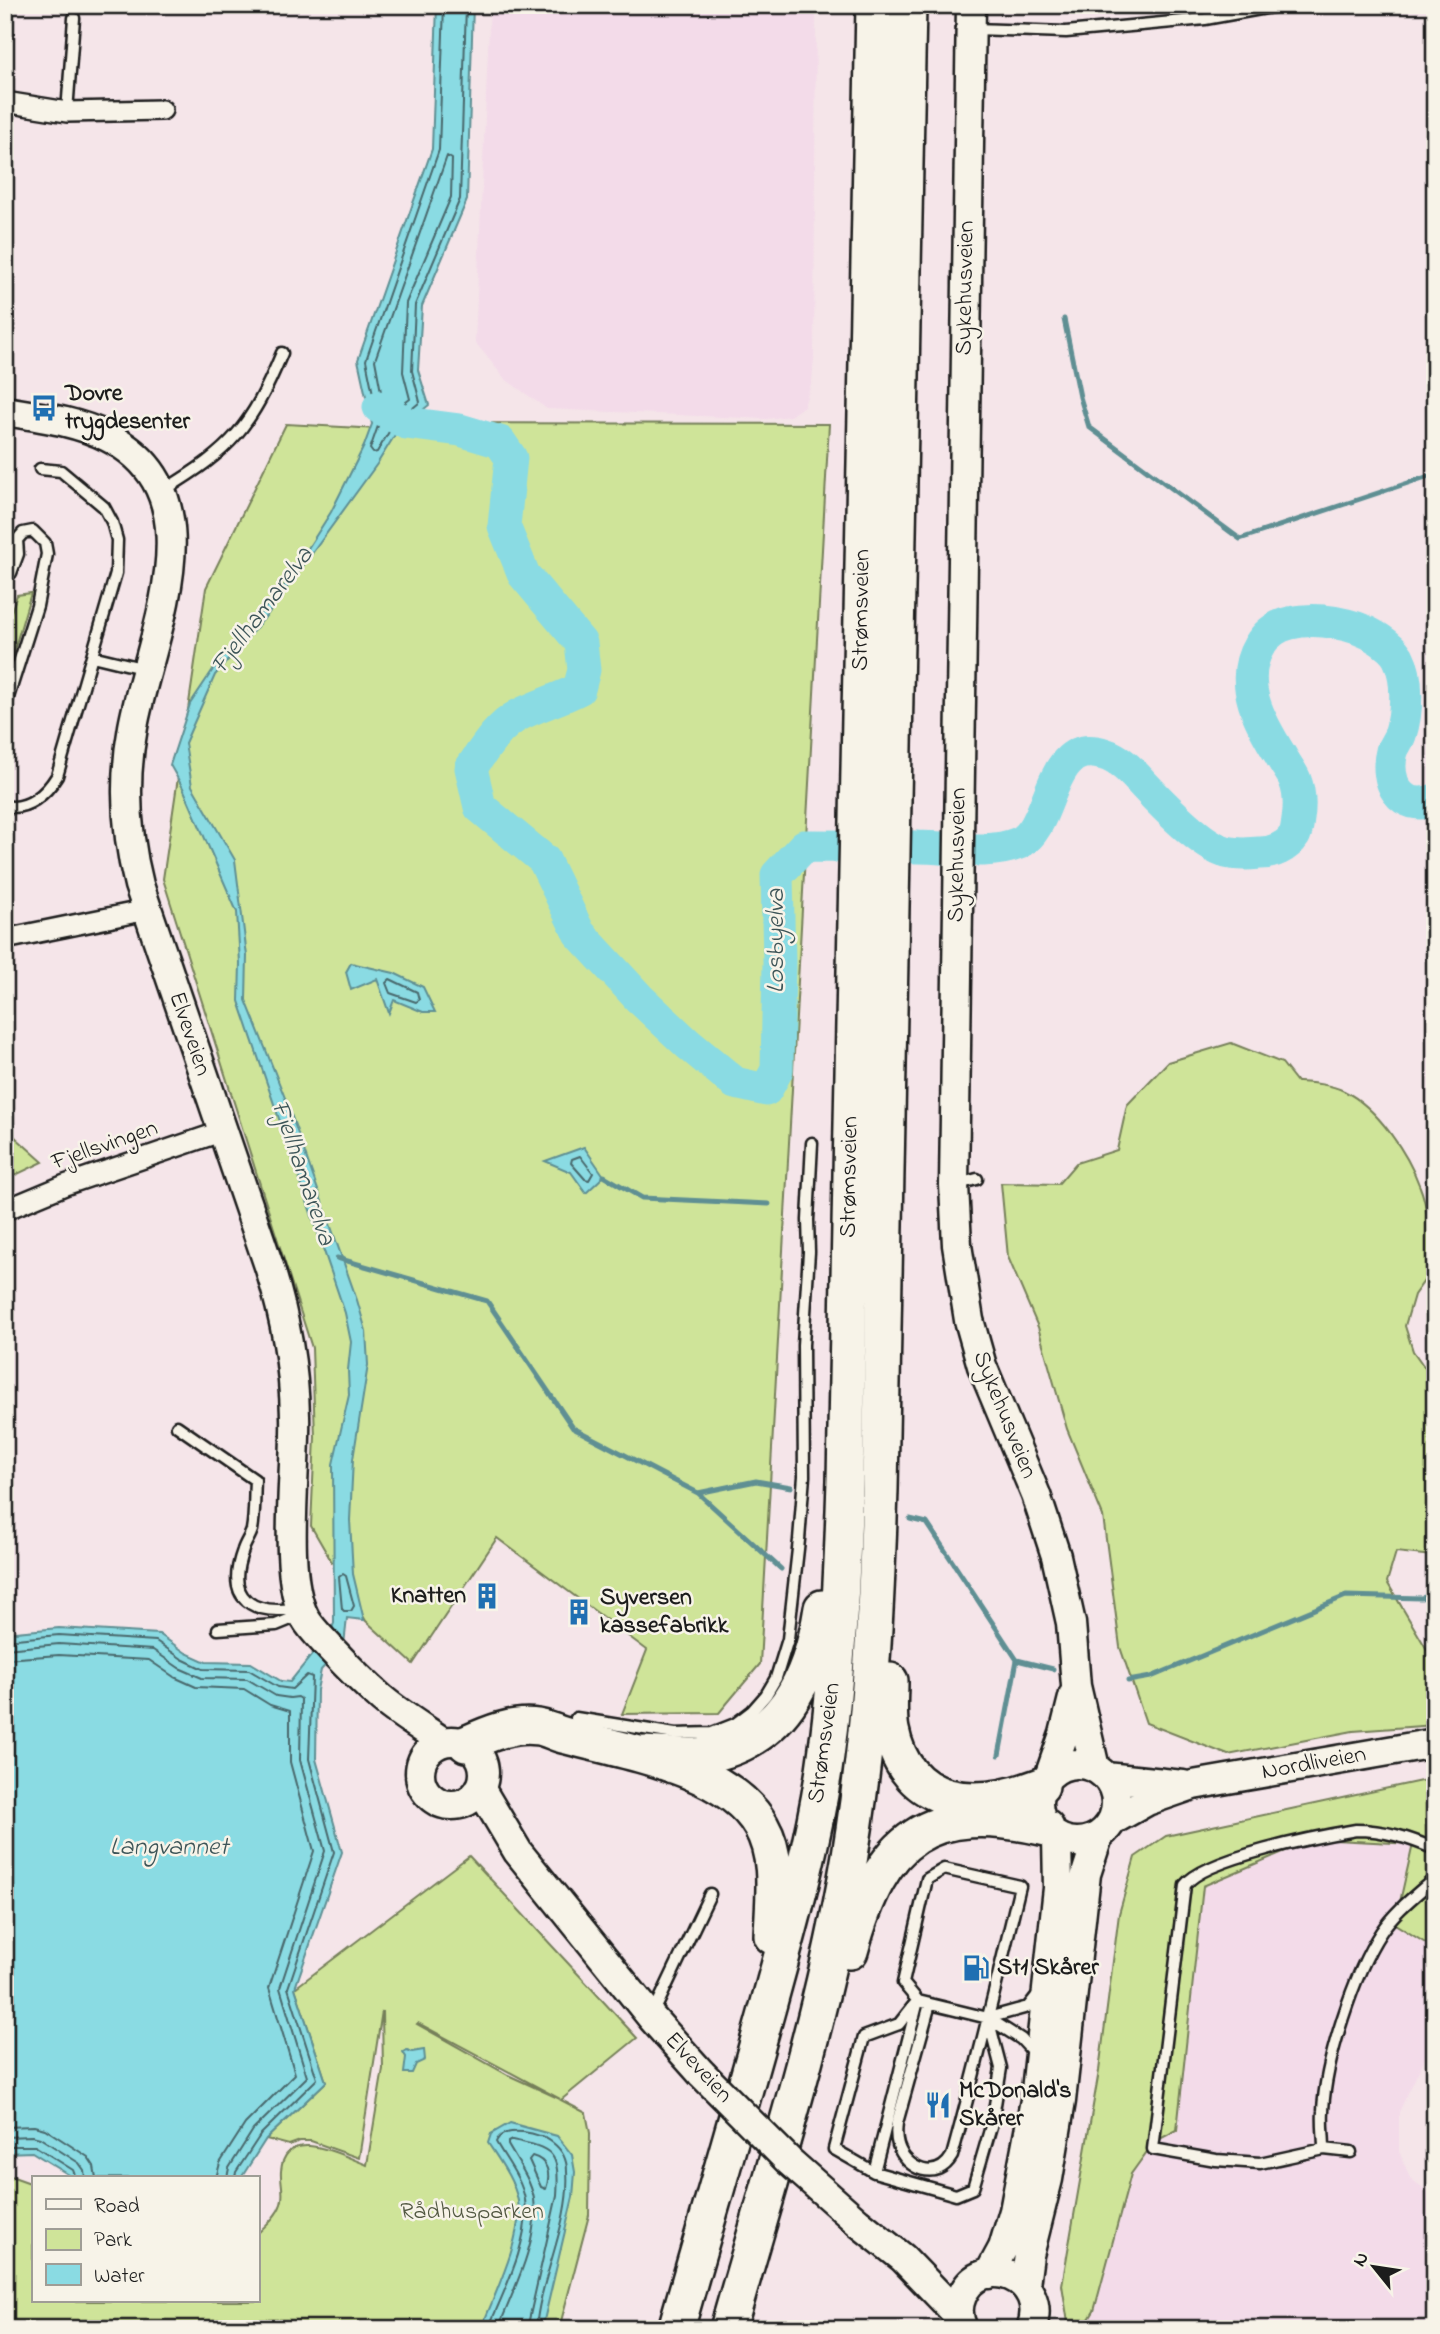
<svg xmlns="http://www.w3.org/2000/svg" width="1440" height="2334" viewBox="0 0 1440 2334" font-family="'Indie Flower',sans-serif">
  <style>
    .built { fill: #f3dbe9 }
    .green { fill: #cfe499; stroke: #76805a; stroke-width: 2; fill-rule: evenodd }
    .water { fill: #8adbe3; stroke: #5e8f93; stroke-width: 2 }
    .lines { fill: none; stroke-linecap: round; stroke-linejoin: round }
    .shore { stroke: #48686c; stroke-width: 2 }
    .stream { stroke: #5e8f93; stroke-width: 5 }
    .river { stroke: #8adbe3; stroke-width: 33 }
    .service-casing { stroke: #1c1c1c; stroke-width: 15 }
    .minor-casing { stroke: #1c1c1c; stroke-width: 24 }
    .secondary-casing { stroke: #1c1c1c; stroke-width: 33 }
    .motorway-casing { stroke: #1c1c1c; stroke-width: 40 }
    .service { stroke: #f7f3e8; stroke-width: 10 }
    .minor { stroke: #f7f3e8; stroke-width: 19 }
    .secondary { stroke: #f7f3e8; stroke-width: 28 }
    .motorway { stroke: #f7f3e8; stroke-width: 35 }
    .secondary-bridge-casing { stroke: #1c1c1c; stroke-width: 33; stroke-linecap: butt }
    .secondary-bridge { stroke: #f7f3e8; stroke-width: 28 }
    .labels { text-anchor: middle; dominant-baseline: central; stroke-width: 5; stroke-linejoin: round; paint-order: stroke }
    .street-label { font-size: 24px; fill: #1c1c1c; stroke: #f7f3e8 }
    .poi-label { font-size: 24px; font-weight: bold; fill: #1c1c1c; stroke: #f7f3e8; text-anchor: start }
    .park-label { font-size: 24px; fill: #525842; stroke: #f7f3e8 }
    .water-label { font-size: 26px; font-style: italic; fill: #3d5558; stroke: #f7f3e8 }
  </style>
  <rect width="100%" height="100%" fill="#f5e5e9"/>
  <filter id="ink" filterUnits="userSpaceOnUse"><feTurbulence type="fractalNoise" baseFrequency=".0143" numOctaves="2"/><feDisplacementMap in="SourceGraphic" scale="14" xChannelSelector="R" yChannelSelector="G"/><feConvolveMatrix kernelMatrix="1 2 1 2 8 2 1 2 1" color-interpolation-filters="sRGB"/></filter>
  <g filter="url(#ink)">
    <path class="built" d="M 490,5 L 816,5 L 814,359 L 812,381 L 804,406 L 790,416 L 766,419 L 547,409 L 505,379 L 475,342 Z
      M 1315,1838 L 1413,1844 L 1395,1924 L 1435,1949 L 1435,2037 L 1399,2112 L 1399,2151 L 1410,2178 L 1435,2197 L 1435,2329 L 1083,2329 L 1094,2311 L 1131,2174 L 1154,2142 L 1177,2130 L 1203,1886 Z"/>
    <path class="green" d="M 406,423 L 829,424 L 760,1664 L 719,1713 L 622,1714 L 647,1650 L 497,1538 L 413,1664 L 366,1621 L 311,1526 L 315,1437 L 312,1348 L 163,879 L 206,588 L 286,424 L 398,430 Z
      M 31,593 L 5,681 L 5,629 L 17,595 Z
      M 1231,1043 L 1282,1063 L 1297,1082 C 1312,1083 1330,1084 1344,1091 C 1377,1107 1408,1154 1420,1187 C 1429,1209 1430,1243 1434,1267 L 1414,1295 L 1405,1326 L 1413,1351 L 1435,1382 L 1435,1560 L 1433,1556 L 1396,1552 L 1387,1582 L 1435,1663 L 1435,1725 L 1353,1731 L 1228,1755 L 1146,1723 L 1120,1647 L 1103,1516 L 1067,1429 L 1038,1327 L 1008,1257 L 1001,1183 L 1058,1184 L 1076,1163 L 1117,1150 L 1127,1105 L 1168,1062 Z
      M 5,1128 L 43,1162 L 5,1180 Z
      M 1435,1778 L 1435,1949 L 1395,1924 L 1413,1844 L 1314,1839 L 1203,1886 L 1177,2130 L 1154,2142 L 1131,2174 L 1094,2311 L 1083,2329 L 1069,2329 L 1062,2285 L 1099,2071 L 1119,1914 L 1135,1857 L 1166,1836 Z
      M 469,1856 L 637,2038 L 561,2100 L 586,2113 L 590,2133 L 589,2215 L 559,2329 L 5,2329 L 5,2174 L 33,2184 L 33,2301 L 257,2301 L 257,2234 C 266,2225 277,2216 281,2204 C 285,2193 280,2182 281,2171 C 285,2124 343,2156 367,2165 L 383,2069 L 382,2011 L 359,2158 L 311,2141 L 300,2141 L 289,2145 L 266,2139 L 326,2082 L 295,1988 ZM 417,2024 L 418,2023 L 560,2099 L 508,2075 Z"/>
    <path class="water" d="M 437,5 L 473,5 L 467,200 L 422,306 L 418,370 L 429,405 L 398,430 L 377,464 L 268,614 L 215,675 L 185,743 L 192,786 L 235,860 L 247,956 L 246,1000 L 287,1103 L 357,1300 L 366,1331 L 368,1365 L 353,1459 L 350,1520 L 353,1574 L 364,1620 L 347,1618 L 344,1645 L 321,1670 L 317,1690 L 316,1759 L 342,1852 L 295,1988 L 326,2082 L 266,2139 L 241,2178 L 74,2178 L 32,2152 L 5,2153 L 5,1633 L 59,1628 L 159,1634 L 186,1653 L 206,1662 L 251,1663 L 281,1681 L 290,1682 L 331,1631 L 334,1623 L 333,1464 L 349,1395 L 348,1370 L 351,1342 L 345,1313 L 239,1001 L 240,963 L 237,912 L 183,788 L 170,765 L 190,704 L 216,665 L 284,586 L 331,512 L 364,446 L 372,424 L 358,360 L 432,149 Z
      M 351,963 L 394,973 L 423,987 L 435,1012 L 423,1012 L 394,1000 L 389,1013 L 377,979 L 351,990 L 346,972 Z
      M 584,1147 L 604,1176 L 586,1193 L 571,1172 L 545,1161 Z
      M 407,2050 L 412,2052 L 424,2050 L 425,2060 L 416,2064 L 412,2073 L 404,2073 L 406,2057 L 403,2052 Z
      M 510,2123 L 557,2136 L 572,2155 L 575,2172 L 573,2197 L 542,2329 L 481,2329 C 494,2296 524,2235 518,2201 C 514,2180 499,2160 488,2143 L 491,2134 Z"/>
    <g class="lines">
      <path class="shore" d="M 444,5 L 439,150 L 366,360 L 379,423 L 370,449 L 373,453 L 377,452 L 393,425 L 420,402 L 412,371 L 415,305 L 460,199 L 466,5
        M 447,156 L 452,159 L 451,197 L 406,303 L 403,372 L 410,399 L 388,416 L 385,413 L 375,360 Z
        M 390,979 L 417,992 L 419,1000 L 416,1002 L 390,993 L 386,983 Z
        M 580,1156 L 593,1173 L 589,1180 L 585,1179 L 571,1163 L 572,1159 Z
        M 343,1574 L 346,1576 L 354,1606 L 351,1611 L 344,1611 L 342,1609 L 339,1577 Z
        M 5,1640 L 59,1635 L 156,1641 L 182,1659 L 203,1669 L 249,1670 L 278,1687 L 292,1689 L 307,1675 L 312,1677 L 309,1759 L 334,1852 L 288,1988 L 317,2079 L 261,2134 L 236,2172 L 235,2178
        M 5,1649 L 59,1644 L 153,1650 L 179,1668 L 202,1678 L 247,1679 L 276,1696 L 290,1698 L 298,1697 L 301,1699 L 300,1760 L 325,1851 L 280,1988 L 307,2077 L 253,2130 L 229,2168 L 227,2178
        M 5,1659 L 59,1655 L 149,1660 L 174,1677 L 196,1687 L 244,1689 L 270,1705 L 290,1711 L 290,1762 L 314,1851 L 269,1988 L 295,2074 L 245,2124 L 220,2163 L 216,2178
        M 5,2127 L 34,2126 L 45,2129 L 88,2157 L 94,2166 L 96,2178
        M 5,2137 L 32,2136 L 40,2138 L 79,2163 L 84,2170 L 85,2178
        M 5,2146 L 35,2146 L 73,2170 L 76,2178
        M 532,2156 C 548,2160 551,2174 546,2189 L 541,2187 L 529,2160 Z
        M 488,2329 C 503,2293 531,2239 525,2200 C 522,2179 506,2160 496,2142 C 503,2124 542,2133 553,2143 C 562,2150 567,2160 567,2171 C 571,2221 540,2278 536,2329
        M 498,2329 C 513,2291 539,2241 534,2199 C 531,2180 517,2161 508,2145 L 508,2142 L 512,2140 C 553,2148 560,2152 557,2195 L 527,2329"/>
      <path class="stream" d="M 1064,319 L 1080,397 L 1089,427 L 1240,539 L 1435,474
        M 604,1176 L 642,1198 L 769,1204
        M 337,1258 L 487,1301 L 573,1428 L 698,1493 L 781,1569
        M 698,1493 L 756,1481 L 791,1487
        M 910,1519 L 927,1523 L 1017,1660 L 999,1755
        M 1017,1660 L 1053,1669
        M 1128,1681 L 1151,1677 L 1346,1596 L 1421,1598 L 1435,1595"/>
      <path class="river" d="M 379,407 L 406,423 L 460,430 L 500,442 L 511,458 L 504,526 L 524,575 L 581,643 L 584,670 L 579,689 C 560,699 538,705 519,715 C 498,726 484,749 471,768 L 480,807 L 544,860 L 579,933 L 639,998 L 688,1044 L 735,1083 L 766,1090 L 777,1070 L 779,962 L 777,875 L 804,846 C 842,846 880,846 918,847 C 950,847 988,856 1019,843 C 1055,826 1046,736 1104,754 C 1121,759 1132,772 1144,785 C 1161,803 1202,846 1226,852 C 1237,855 1250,854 1260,853 C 1273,853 1287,847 1294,836 C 1297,831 1297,825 1298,819 C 1300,806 1300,793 1295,780 C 1292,772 1285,764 1281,756 C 1261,724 1237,683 1259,646 C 1266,634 1276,626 1290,623 C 1312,618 1335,621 1357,628 C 1371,633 1390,644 1398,657 C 1409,678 1407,714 1400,735 C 1398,741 1394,745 1392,751 C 1384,781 1400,813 1435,800"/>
      <g class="service-casing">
        <path id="service" d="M 974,29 L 1066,32 L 1205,19 L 1283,5
          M 67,112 L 74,18
          M 164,490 C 232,449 251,427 282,353
          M 92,656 L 146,669
          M 5,707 L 37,606 L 47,554 L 45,543 L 33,531 L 23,533 L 17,540 L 18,554 L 11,573
          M 5,806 C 27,811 46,794 57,776 L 116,573 L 117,540 L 112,522 L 104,507 L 61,471 L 40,469
          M 958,1184 L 977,1179
          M 177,1426 L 255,1480 C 254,1496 255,1514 252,1530 C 250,1537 245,1543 243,1550 C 224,1601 254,1616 300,1608
          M 218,1629 L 276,1625 L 303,1614
          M 576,1718 L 675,1734 L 712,1733 L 735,1724 L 752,1711 L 766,1695 L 776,1678 L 788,1639 L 799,1540 L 804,1476 L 803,1345 L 809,1252 L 808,1220 L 812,1143
          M 918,2001 L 874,2172 L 956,2195 L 973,2188 L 992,2123 L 1001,2068 L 989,2022
          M 930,2004 L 897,2123 C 896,2130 896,2138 898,2145 C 906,2170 937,2182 952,2156 C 977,2066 998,1976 1020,1886 L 944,1869 L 927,1879 L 903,1983 L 918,2001 L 988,2018 L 1021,2039 L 1034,2053
          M 653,2014 L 710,1894
          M 988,2018 L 1028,2007 L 1039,1993
          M 1324,2149 C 1324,2137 1322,2124 1323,2111 C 1325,2062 1354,1973 1381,1932 C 1395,1911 1416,1895 1435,1878
          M 1351,2152 L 1324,2149 L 1260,2163 L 1216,2160 L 1153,2149 L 1185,1885 C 1205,1858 1320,1836 1356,1830 C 1385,1830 1409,1838 1435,1849
          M 874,2172 L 834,2149 L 864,2037 L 899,2024 L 914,2005"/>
      </g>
      <g class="minor-casing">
        <path id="minor" d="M 5,102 L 67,112 L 162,110
          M 5,939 L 147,910
          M 5,1210 L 65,1185 L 223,1131"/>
      </g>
      <g class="secondary-casing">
        <path id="secondary" d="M 971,5 L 954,1185 L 957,1245 L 969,1320 L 982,1366 L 1036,1495 L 1056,1556 L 1071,1623 L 1076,1686 L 1095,1768
          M 5,411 C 40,417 76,421 108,437 C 222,494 149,637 133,727 C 123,780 126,834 139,885 L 270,1269 C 285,1317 294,1366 295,1416 C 297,1469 281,1573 305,1618 C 312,1630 323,1640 332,1650 C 348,1667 365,1684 382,1699 C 401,1715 423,1728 443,1742
          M420 1773a32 32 0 1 1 64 0a32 32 0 1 1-64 0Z
          M1038 1803a39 39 0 1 1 78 0a39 39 0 1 1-78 0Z
          M 1050,1774 L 1064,1734 L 1074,1694
          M 1106,1777 L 1183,1785
          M 480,1788 L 518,1852 L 652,2018 L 702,2074
          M 1113,1820 L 1147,1801 L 1193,1785 L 1435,1743
          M 859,2223 L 903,2258 L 959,2316
          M 989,2274 L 1003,2248 L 1014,2211 L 1035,2100 L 1058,1888 L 1057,1837
          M 1025,2285 L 1029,2255 L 1048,2179 L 1061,2101 L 1086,1874 L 1098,1837
          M 963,2329 C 958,2318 957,2307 962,2296 C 981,2250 1051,2279 1031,2329"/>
      </g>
      <g class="motorway-casing">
        <path id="motorway" d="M 890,1681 C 890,1697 888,1715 891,1730 C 907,1810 978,1810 1041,1786
          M 466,1744 C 488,1734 513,1723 538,1727 C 546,1728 555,1733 563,1735 C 623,1751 728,1767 761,1826 C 780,1859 773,1900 772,1936
          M 645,1754 C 664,1755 685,1758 704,1755 C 782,1742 811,1680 822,1608
          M 850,1951 C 881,1837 928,1801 1046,1828
          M 676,2329 C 707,2220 739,2112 769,2003 C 790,1926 812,1849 824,1770 C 838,1674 842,1577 845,1480 L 874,5
          M 728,2329 C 770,2181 817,2035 845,1884 C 869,1753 876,1621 880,1489 L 908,5"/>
      </g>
      <use href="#service" class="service"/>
      <use href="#minor" class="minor"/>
      <use href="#secondary" class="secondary"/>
      <use href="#motorway" class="motorway"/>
      <g class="secondary-bridge-casing">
        <path id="secondary-bridge" d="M 702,2074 L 790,2162 L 859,2223"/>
      </g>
      <use href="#secondary-bridge" class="secondary-bridge"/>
    </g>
  </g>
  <defs>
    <g id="bus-bare" transform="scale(2.1)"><path d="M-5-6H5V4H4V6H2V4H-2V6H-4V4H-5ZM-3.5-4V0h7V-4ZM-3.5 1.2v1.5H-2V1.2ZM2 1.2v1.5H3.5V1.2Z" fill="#1f6fb2" stroke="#f7f3e8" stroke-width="2.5" paint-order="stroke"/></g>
    <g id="building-bare" transform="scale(2.1)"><path d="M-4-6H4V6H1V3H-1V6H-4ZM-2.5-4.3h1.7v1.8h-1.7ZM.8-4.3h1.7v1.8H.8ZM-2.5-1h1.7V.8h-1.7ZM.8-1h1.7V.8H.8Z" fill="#1f6fb2" stroke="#f7f3e8" stroke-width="2.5" paint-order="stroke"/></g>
    <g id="fuel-bare" transform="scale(2.1)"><path d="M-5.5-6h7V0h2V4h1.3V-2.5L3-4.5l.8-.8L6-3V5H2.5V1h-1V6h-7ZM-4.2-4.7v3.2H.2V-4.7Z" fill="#1f6fb2" stroke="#f7f3e8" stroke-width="2.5" paint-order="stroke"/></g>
    <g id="restaurant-bare" transform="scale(2.1)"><path d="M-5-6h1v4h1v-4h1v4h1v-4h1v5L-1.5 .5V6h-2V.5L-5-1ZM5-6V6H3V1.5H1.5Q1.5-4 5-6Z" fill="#1f6fb2" stroke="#f7f3e8" stroke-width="2.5" paint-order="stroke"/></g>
  </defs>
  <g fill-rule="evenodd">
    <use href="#bus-bare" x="44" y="408"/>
    <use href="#building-bare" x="487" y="1596"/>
    <use href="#building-bare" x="579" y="1612"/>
    <use href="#fuel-bare" x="976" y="1968"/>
    <use href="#restaurant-bare" x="938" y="2105"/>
  </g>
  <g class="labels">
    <g class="street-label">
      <text transform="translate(966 288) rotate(-89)">Sykehusveien</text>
      <text transform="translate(862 610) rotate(-89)">Strømsveien</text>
      <text transform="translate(958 855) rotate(-89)">Sykehusveien</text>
      <text transform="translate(189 1034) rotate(71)">Elveveien</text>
      <text transform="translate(105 1146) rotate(-19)">Fjellsvingen</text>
      <text transform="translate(850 1177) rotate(-89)">Strømsveien</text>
      <text transform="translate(1004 1415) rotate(68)">Sykehusveien</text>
      <text transform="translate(825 1743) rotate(-82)">Strømsveien</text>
      <text transform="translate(1314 1764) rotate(-10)">Nordliveien</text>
      <text transform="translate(698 2068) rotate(47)">Elveveien</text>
    </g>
    <g class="poi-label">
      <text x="65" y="394">Dovre<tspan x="65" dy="28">trygdesenter</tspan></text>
      <text x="466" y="1596" text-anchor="end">Knatten</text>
      <text x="600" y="1598">Syversen<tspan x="600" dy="28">kassefabrikk</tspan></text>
      <text x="997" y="1968">St1 Skårer</text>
      <text x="959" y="2091">McDonald's<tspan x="959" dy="28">Skårer</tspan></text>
    </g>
    <g class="park-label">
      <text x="472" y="2212">Rådhusparken</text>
    </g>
    <g class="water-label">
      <text transform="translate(263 611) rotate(-53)">Fjellhamarelva</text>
      <text transform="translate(777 941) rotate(-90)">Losbyelva</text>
      <text transform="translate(302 1173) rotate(71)">Fjellhamarelva</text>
      <text x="169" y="1848">Langvannet</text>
    </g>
  </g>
  <rect width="1440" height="2334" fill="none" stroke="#f7f3e8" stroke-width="28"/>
  <rect x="14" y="14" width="1412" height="2306" fill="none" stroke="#1c1c1c" stroke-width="2.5" filter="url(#ink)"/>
  <rect x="32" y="2176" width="228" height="126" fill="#f7f3e8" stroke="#9f9d96" stroke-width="2"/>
  <rect x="46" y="2199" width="35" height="10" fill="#f7f3e8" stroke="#9f9d96" stroke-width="2"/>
  <text x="94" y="2212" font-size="21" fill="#1c1c1c">Road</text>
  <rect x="46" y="2229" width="35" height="21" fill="#cfe499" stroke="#9f9d96" stroke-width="2"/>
  <text x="94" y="2246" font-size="21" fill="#1c1c1c">Park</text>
  <rect x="46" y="2264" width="35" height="21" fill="#8adbe3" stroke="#9f9d96" stroke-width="2"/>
  <text x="94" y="2282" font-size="21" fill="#1c1c1c">Water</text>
  <g transform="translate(1374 2267) rotate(300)" stroke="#f7f3e8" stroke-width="5" paint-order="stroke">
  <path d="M0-5L12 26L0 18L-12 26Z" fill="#1c1c1c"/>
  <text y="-10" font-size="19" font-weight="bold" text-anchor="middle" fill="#1c1c1c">N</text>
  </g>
</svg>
